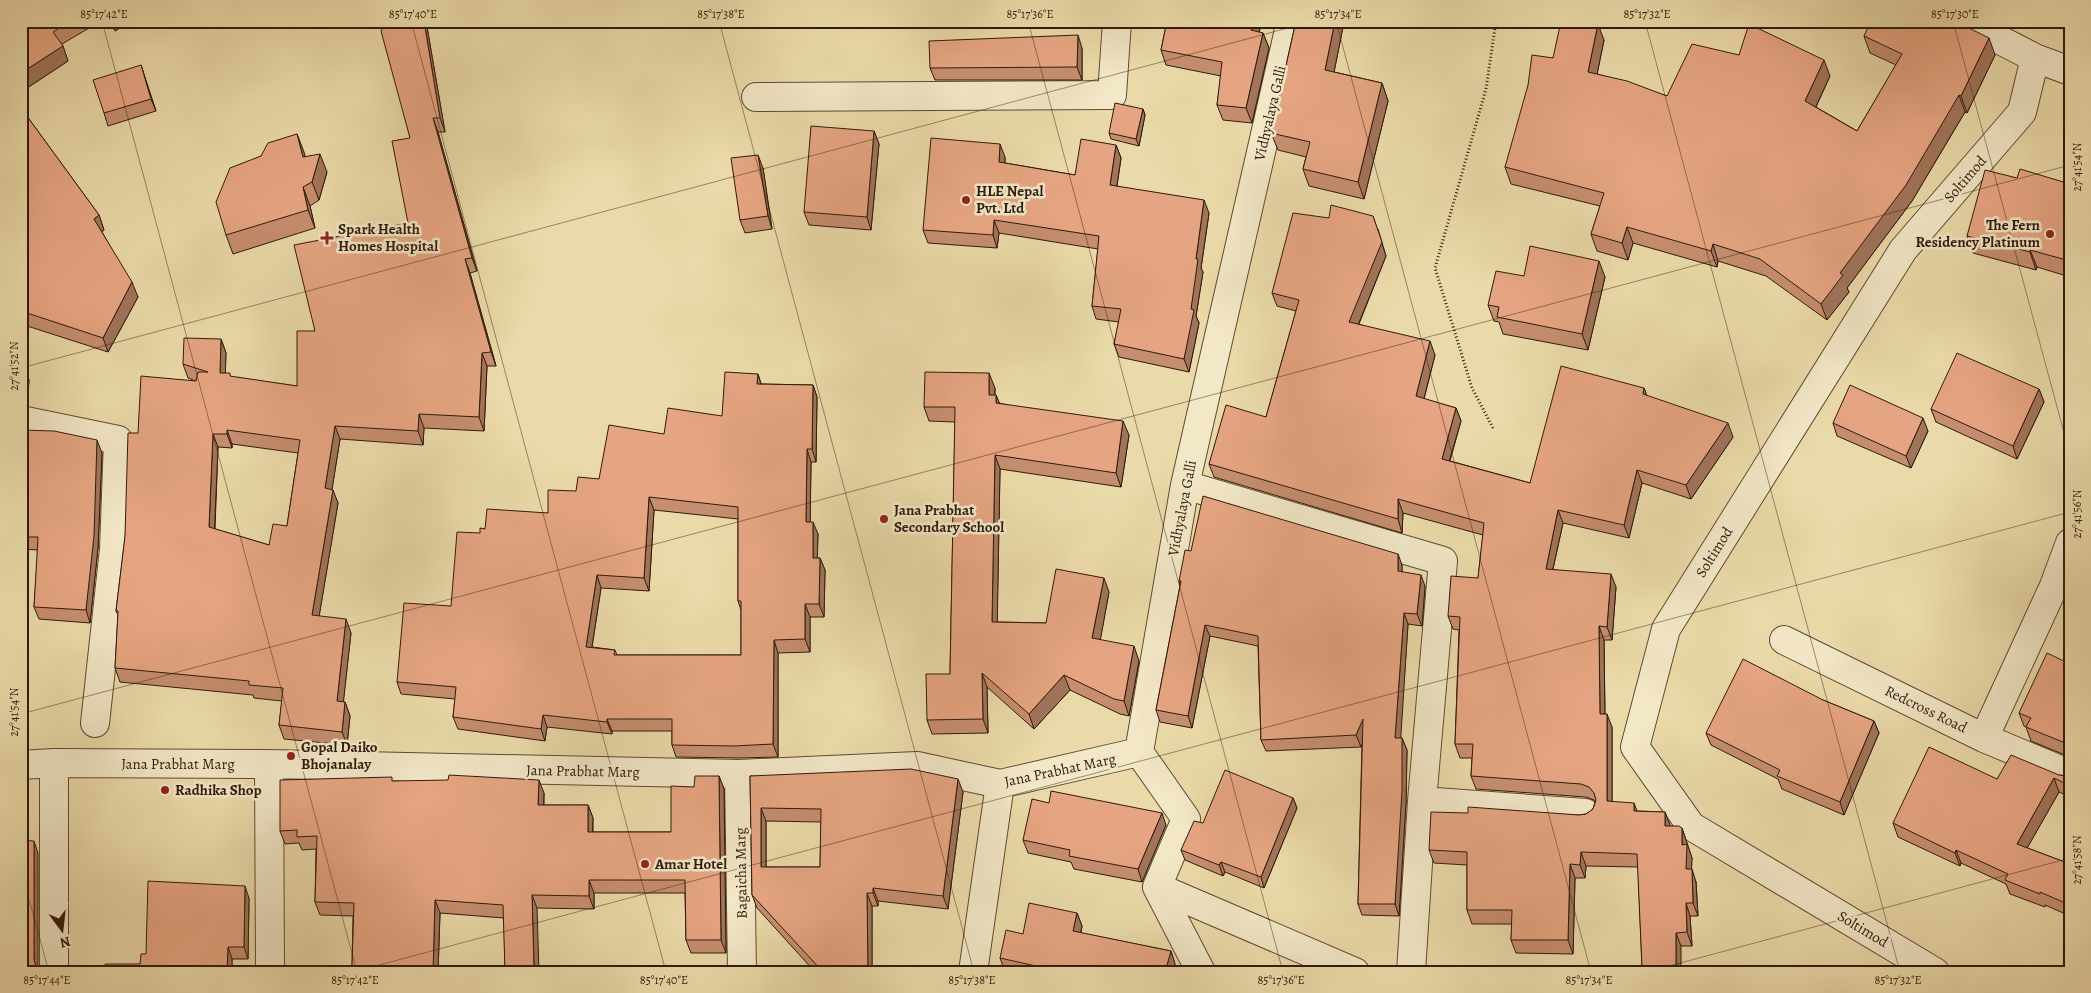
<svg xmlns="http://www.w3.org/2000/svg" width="2091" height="993" viewBox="0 0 2091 993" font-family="Alegreya,serif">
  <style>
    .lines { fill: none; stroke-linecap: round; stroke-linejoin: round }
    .minor-casing { stroke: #5f4a32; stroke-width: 30 }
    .path { stroke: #301a0a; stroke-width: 3; stroke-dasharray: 1 2.5; stroke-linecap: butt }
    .minor { stroke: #f2e7c7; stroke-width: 28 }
    .wall { fill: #c68e70; stroke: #301a0a; fill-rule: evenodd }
    .shaded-wall { fill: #a1745b; stroke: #301a0a }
    .building { fill: #e6a582; stroke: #301a0a; fill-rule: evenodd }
    .ticks { fill: none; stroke: #301a0a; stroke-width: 1; stroke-opacity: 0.45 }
    .poi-dot { fill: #8f2418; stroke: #f2e7c7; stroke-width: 2 }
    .labels { text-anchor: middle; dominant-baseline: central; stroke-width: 5; stroke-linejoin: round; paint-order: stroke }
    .street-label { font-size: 15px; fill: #301a0a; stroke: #f2e7c7 }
    .poi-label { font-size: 15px; font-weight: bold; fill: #301a0a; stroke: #f2e7c7; text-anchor: start }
    .neatline { fill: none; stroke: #301a0a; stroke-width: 2 }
    .ticks-label { font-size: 12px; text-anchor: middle; fill: #301a0a }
  </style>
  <rect width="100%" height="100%" fill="#ebdaa9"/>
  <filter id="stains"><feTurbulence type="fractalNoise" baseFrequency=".004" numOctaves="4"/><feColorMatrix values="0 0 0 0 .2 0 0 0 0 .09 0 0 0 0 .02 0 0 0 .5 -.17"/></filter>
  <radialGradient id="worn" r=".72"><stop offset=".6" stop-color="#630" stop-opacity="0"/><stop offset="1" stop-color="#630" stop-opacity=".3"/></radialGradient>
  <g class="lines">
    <g class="minor-casing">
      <path id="minor" d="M 1963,21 L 2035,58 L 2070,71
        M 756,97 L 1112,95 L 1117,21
        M 21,420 L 118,440 L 114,549 L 95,723
        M 1185,485 L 1443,561 L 1422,801 L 1411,972
        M 1784,640 L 1984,738 L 2070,774
        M 1984,738 L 2054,586 L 2070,543
        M 269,764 L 270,972
        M 21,765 L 54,763 L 269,764 L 739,774 L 917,766 L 1000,784 L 1139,752
        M 739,774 L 742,972
        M 1422,801 L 1585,813
        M 1157,887 L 1355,972
        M 54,972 L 54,763
        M 973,972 L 1000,784
        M 1201,972 L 1157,887 L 1186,819 L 1139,752 L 1185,485 L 1291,21
        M 1935,972 L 1691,826 L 1635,747 L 1666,629 L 1903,250 L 2022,112 L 2035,58"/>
    </g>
    <path class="path" d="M 1493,428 L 1472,388 L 1435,268 L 1486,89 L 1496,21"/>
    <use href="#minor" class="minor"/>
  </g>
  <path class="wall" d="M 21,21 L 101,21 L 62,44 L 68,61 L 21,92 Z
    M 110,21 L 130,21 L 115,31 Z
    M 386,21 L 426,21 L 445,132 L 438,132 L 477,271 L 470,273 L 496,366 L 487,366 L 484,431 L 424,428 L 423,445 L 340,439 L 332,489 L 338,503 L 319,616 L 351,633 L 343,702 L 345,702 L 350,716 L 347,745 L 284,739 L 279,725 L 282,701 L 254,698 L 253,695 L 120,682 L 115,668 L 118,615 L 116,611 L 138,433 L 196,381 L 188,378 L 183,364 L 221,339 L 226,353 L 225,373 L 231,377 L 297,386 L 315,331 L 408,223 L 410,138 ZM 232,444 L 298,453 L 287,526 L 269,545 L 215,529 L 218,447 L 232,448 Z
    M 1167,21 L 1262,21 L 1259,32 L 1263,33 L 1269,48 L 1252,123 L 1223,120 L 1217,105 L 1221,76 L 1166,65 L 1161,50 Z
    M 1296,21 L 1341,21 L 1343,27 L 1334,72 L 1382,83 L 1388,101 L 1364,199 L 1309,186 L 1303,169 L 1306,157 L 1278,150 L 1271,133 Z
    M 1673,21 L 1683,21 L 1682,25 Z
    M 1998,21 L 2011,21 L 2008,27 Z
    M 1864,36 L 1995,55 L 1967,113 L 1965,112 L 1912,201 L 1847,288 L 1849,292 L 1827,320 L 1766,276 L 1718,261 L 1717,267 L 1633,243 L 1628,260 L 1597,251 L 1591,234 L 1600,206 L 1511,184 L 1505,167 L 1553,58 L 1604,40 L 1597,74 L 1667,96 L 1830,76 L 1816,107 L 1857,131 L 1896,65 L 1870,53 Z
    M 1082,48 L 1082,80 L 935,80 L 930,68 Z
    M 141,65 L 156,111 L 108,126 L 104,113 Z
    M 21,108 L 99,215 L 104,230 L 102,232 L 138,297 L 108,352 L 21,324 Z
    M 1143,109 L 1145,115 L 1139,146 L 1111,139 L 1109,133 Z
    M 874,131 L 879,144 L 871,230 L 809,225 L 804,212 Z
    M 297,134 L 305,157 L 327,172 L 319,200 L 310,206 L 315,228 L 233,254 L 226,235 L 261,156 Z
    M 1116,145 L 1121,158 L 1117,186 L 1209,213 L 1201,268 L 1203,272 L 1196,316 L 1199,323 L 1189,372 L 1119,357 L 1114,344 L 1119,322 L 1096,319 L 1092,306 L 1098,249 L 999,233 L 997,248 L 928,243 L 923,230 L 1005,157 L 1005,163 L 1075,175 Z
    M 763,168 L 772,229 L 745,233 L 740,220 Z
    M 2017,178 L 2070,184 L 2070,277 L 2037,267 L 2036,270 L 1973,253 L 1967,236 Z
    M 1378,229 L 1386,256 L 1359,324 L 1435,355 L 1424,399 L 1456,408 L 1461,421 L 1450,461 L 1530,483 L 1644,388 L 1647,396 L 1733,437 L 1691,499 L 1642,483 L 1629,538 L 1563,523 L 1553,569 L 1616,587 L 1612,640 L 1604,640 L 1605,714 L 1612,727 L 1612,802 L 1637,811 L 1665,812 L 1670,826 L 1682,828 L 1692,858 L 1691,869 L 1696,882 L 1698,916 L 1690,916 L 1692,946 L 1681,946 L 1642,967 L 1638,867 L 1586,866 L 1585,878 L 1575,878 L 1573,954 L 1516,953 L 1511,940 L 1512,924 L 1472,924 L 1467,910 L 1467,865 L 1434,863 L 1429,850 L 1468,813 L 1579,815 L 1586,814 L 1593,809 L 1595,802 L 1594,800 L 1586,797 L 1476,789 L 1471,776 L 1472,758 L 1460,758 L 1455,744 L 1459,630 L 1453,629 L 1448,616 L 1478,578 L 1483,535 L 1403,513 L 1402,533 L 1214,477 L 1209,464 L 1266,417 L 1296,311 L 1277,306 L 1272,293 Z
    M 1524,276 L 1605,277 L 1588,350 L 1503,334 L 1499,322 L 1494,321 L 1488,305 Z
    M 21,367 L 25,368 L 29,380 L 27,405 L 21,405 Z
    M 758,374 L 761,384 L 813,385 L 817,397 L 816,462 L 811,462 L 810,522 L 818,534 L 817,558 L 820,558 L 825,570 L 824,617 L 810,617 L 810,652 L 778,653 L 778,757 L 739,758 L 676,757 L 672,745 L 672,731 L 612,731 L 612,734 L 547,727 L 545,741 L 458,729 L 453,717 L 455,699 L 401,694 L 397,682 L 451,606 L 480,533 L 485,529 L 548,513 L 576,491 L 599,479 L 664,434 L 722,416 ZM 654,510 L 738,519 L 738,601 L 741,610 L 741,655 L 617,655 L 615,650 L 592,647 L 601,588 L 649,591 Z
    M 995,388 L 995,395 L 996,395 L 999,403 L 1129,435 L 1121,487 L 1000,469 L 997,622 L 1046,623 L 1109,592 L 1100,640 L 1139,661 L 1129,716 L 1120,714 L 1070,690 L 1034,729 L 987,687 L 988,733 L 932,734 L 927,720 L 950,674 L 955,422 L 929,421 L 924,407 Z
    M 2039,389 L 2044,402 L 2017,459 L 1936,422 L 1931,409 Z
    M 1833,423 L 1928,431 L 1911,468 L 1837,436 Z
    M 21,427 L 22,430 L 102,453 L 98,548 L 90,623 L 39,619 L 34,607 L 38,550 L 21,549 Z
    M 1191,551 L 1402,565 L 1402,572 L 1425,586 L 1422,626 L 1408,624 L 1400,738 L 1402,738 L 1407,750 L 1406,803 L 1399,916 L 1362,915 L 1358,904 L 1362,743 L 1361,747 L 1266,751 L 1261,740 L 1258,646 L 1210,636 L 1192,728 L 1160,722 L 1156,710 L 1180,586 L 1179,581 Z
    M 2070,664 L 2070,757 L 2031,741 L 2026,727 L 2024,726 L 2019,713 Z
    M 1823,700 L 1874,721 L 1879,733 L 1844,815 L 1782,789 L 1778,779 L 1711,745 L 1706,733 Z
    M 2059,775 L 2067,776 L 2070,775 L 2070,797 L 2059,792 L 2027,848 L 2070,864 L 2070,916 L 2045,905 L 2045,907 L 2010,894 L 2006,884 L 1961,863 L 1960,866 L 1898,837 L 1893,823 L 1997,779 Z
    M 719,776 L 724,789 L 726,953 L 691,953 L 686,940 L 685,893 L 594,893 L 594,909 L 537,908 L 505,972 L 504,918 L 440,913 L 438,972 L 354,972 L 352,966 L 353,916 L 320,915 L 315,902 L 316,849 L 302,850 L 299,843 L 285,844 L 280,831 L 394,781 L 544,793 L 544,805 L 588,805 L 593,818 L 593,832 L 671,832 L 694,787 Z
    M 750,776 L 963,792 L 948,909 L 878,901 L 878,906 L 872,906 L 872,972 L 815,972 L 757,908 L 752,895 ZM 766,821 L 821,822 L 820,867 L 766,867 Z
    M 1293,798 L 1297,808 L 1264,888 L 1225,872 L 1223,876 L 1185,860 L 1181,850 L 1203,823 Z
    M 1049,803 L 1166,825 L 1142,882 L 1074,869 L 1071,862 L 1028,853 L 1023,840 Z
    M 249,898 L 248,959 L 232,959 L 232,972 L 104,972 L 140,964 L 146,954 Z
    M 1077,913 L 1082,926 L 1081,933 L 1171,951 L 1175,964 L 1174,972 L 1005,972 L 1000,958 L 1023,934 Z"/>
  <path class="shaded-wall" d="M 112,21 L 130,21 L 115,31 Z
    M 424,21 L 426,21 L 445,132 L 440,118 Z
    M 1253,21 L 1262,21 L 1256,45 L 1251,30 Z
    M 1335,21 L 1341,21 L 1343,27 L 1331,87 L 1325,70 Z
    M 2006,21 L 2011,21 L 2008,27 Z
    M 1598,24 L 1604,40 L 1594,89 L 1588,72 Z
    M 1263,33 L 1269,48 L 1252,123 L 1246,108 Z
    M 1078,35 L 1082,48 L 1082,80 L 1077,67 Z
    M 1989,38 L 1995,55 L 1967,113 L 1961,96 Z
    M 63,46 L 68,61 L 21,92 L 21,73 Z
    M 1824,60 L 1830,76 L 1811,117 L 1805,101 Z
    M 141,65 L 145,78 L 156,111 L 151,99 Z
    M 1382,83 L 1388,101 L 1364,199 L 1358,182 Z
    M 1959,95 L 1965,112 L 1912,201 L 1847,288 L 1849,292 L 1827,320 L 1821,304 L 1840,273 Z
    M 1143,109 L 1145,115 L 1139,146 L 1136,139 Z
    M 433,118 L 438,132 L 477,271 L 472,258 Z
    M 874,131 L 879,144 L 871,230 L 867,217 Z
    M 297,134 L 304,152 L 310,176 L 303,157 Z
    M 1000,144 L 1005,157 L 1004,175 L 999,162 Z
    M 1116,145 L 1121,158 L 1115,198 L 1110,185 Z
    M 320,154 L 327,172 L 319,200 L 312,182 Z
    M 758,155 L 763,168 L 772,229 L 768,216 Z
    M 303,187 L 310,206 L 315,228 L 308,210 Z
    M 1204,200 L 1209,213 L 1201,268 L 1203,272 L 1196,316 L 1199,323 L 1189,372 L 1184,359 L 1196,259 Z
    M 99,215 L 104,230 L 99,234 L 94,219 Z
    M 1373,216 L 1386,256 L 1354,335 L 1349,322 Z
    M 994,220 L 999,233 L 997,248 L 993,235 Z
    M 1627,227 L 1633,243 L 1628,260 L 1622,243 Z
    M 1713,244 L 1718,261 L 1717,267 L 1711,251 Z
    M 2030,250 L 2037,267 L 2036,270 L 2030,252 Z
    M 465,259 L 470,273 L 496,366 L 491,352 Z
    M 1599,261 L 1605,277 L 1588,350 L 1582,334 Z
    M 132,282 L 138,297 L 108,352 L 103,338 Z
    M 221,339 L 226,353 L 225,386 L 220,373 Z
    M 1430,341 L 1435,355 L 1421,410 L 1416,396 Z
    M 482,353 L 487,366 L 484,431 L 479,417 Z
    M 25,368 L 29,380 L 27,405 L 23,393 Z
    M 989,373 L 995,388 L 994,410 L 989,395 Z
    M 758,374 L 762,387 L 757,384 Z
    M 813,385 L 817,397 L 816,462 L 812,449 Z
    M 1644,388 L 1649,402 L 1643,394 Z
    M 2039,389 L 2044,402 L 2017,459 L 2013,446 Z
    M 996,395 L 1002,409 L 996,403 Z
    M 1456,408 L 1461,421 L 1446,472 L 1442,459 Z
    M 419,414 L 424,428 L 423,445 L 418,431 Z
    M 1923,418 L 1928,431 L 1911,468 L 1906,456 Z
    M 1123,421 L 1129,435 L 1121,487 L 1116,473 Z
    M 1728,423 L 1733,437 L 1691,499 L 1686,485 Z
    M 335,426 L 340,439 L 330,502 L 325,488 Z
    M 227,430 L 232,444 L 232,448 L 227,434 Z
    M 213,434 L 218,447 L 214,541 L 209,527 Z
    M 97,440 L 102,453 L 98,548 L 90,623 L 86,610 Z
    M 807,449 L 811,462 L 810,534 L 806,522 Z
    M 995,455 L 1000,469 L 997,637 L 992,622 Z
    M 1637,470 L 1642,483 L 1629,538 L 1624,525 Z
    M 333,490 L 338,503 L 317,629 L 312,615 Z
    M 649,497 L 654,510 L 649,591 L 644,578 Z
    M 1398,499 L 1403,513 L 1402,533 L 1398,519 Z
    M 1558,510 L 1563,523 L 1550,582 L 1546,569 Z
    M 813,522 L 818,534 L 817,571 L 813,558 Z
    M 1398,554 L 1402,565 L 1402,583 L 1398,571 Z
    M 820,558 L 825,570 L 824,617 L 819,604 Z
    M 1611,574 L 1616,587 L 1612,640 L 1607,627 Z
    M 597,575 L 601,588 L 590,659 L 586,647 Z
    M 1421,575 L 1425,586 L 1422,626 L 1417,614 Z
    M 1104,578 L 1109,592 L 1098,653 L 1092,638 Z
    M 805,604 L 810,617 L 810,652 L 805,639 Z
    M 1404,613 L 1408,624 L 1400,750 L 1395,738 Z
    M 346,619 L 351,633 L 342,715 L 337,701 Z
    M 1205,625 L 1210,636 L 1192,728 L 1188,716 Z
    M 1599,626 L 1604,640 L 1605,727 L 1600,714 Z
    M 774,640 L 778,653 L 778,757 L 773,744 Z
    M 1134,646 L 1139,661 L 1129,716 L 1124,701 Z
    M 982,673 L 987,687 L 988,733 L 983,719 Z
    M 1064,675 L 1070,690 L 1034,729 L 1029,714 Z
    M 345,702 L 350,716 L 347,745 L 342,732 Z
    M 1607,714 L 1612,727 L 1612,815 L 1607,801 Z
    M 543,715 L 547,727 L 545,741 L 541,729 Z
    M 607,719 L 612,731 L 612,734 L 607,722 Z
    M 1363,719 L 1367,731 L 1361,747 L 1356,735 Z
    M 1874,721 L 1879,733 L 1844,815 L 1840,802 Z
    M 1402,738 L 1407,750 L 1406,803 L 1399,916 L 1395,904 Z
    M 719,776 L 724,789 L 726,953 L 721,940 Z
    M 2054,778 L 2059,792 L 2022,857 L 2017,844 Z
    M 958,779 L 963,792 L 948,909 L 943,896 Z
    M 539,780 L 544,793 L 543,818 L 538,805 Z
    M 1293,798 L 1297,808 L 1264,888 L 1261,877 Z
    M 1634,803 L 1639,816 L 1634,811 Z
    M 588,805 L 593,818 L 592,845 L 588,832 Z
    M 761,808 L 766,821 L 766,880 L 761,867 Z
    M 1665,812 L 1670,825 L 1669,839 L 1665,826 Z
    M 1162,813 L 1166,825 L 1142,882 L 1138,869 Z
    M 1682,828 L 1692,858 L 1691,882 L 1686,869 L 1682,845 Z
    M 34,841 L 38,853 L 38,972 L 34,960 Z
    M 1956,850 L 1961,863 L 1960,866 L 1955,853 Z
    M 1581,852 L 1586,866 L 1585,878 L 1580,865 Z
    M 1221,862 L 1225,872 L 1223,876 L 1219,865 Z
    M 1570,864 L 1575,878 L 1573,954 L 1568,940 Z
    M 1692,869 L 1696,882 L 1698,916 L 1693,903 Z
    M 589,880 L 594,893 L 594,909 L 589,896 Z
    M 245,886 L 249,898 L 248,959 L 244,947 Z
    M 873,888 L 878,901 L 878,906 L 873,893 Z
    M 867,893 L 872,906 L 872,972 L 868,972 Z
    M 532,895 L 537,908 L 539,972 L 534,968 Z
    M 435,900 L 440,913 L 438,972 L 433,972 Z
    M 1686,903 L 1690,916 L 1692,946 L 1687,932 Z
    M 1077,913 L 1082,926 L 1078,944 L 1073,931 Z
    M 1676,933 L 1681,946 L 1681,972 L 1676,972 Z
    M 228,947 L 232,959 L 232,972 L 227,972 Z
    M 1171,951 L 1175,964 L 1174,972 L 1165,972 Z"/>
  <path class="building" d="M 21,21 L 70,21 L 53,32 L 63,46 L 21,73 Z
    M 386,21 L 424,21 L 440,118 L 433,118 L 472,258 L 465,259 L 491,352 L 482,353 L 479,417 L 419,414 L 418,431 L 335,426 L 325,488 L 333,490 L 312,615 L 346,619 L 337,701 L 345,702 L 342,732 L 279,725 L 283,688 L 249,685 L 249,681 L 115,668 L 118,611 L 116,611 L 125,536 L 128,433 L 138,433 L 141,376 L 196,381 L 198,372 L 208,372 L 183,364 L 184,338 L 221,339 L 220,373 L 230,373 L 230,376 L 297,386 L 297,331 L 315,331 L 294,245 L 408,223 L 392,141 L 410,138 L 381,31 ZM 227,430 L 300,440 L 287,526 L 273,524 L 269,545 L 209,527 L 213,434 L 227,434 Z
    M 1167,21 L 1253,21 L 1251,30 L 1263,33 L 1246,108 L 1217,105 L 1222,62 L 1161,50 Z
    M 1296,21 L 1335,21 L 1325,70 L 1382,83 L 1358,182 L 1303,169 L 1310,142 L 1271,133 Z
    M 1561,21 L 1586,21 L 1598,24 L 1588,72 L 1627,81 L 1667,96 L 1692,44 L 1739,55 L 1749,24 L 1824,60 L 1805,101 L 1857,131 L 1902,54 L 1864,36 L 1871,21 L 1955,21 L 1989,38 L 1961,96 L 1959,95 L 1906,185 L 1840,273 L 1843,275 L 1821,304 L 1760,259 L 1713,244 L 1711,251 L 1627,227 L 1622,243 L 1591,234 L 1604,193 L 1505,167 L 1528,85 L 1532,55 L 1553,58 Z
    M 1078,35 L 1077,67 L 930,68 L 929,41 Z
    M 141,65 L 151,99 L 104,113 L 93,80 Z
    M 1115,103 L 1143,109 L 1136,139 L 1109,133 Z
    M 21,108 L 99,215 L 94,219 L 132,282 L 103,338 L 21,311 Z
    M 811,126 L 874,131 L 867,217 L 804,212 Z
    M 297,134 L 303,157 L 320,154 L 312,182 L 303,187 L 308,210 L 226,235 L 216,202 L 230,168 L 261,156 L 268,143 Z
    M 931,138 L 1000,144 L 999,162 L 1075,175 L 1081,139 L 1116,145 L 1110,185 L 1204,200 L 1196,259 L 1198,259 L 1191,309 L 1194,310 L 1184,359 L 1114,344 L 1121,309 L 1092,306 L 1099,236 L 994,220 L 993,235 L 923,230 Z
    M 758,155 L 768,216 L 740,220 L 731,158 Z
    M 2020,169 L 2070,184 L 2070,261 L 2030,250 L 2030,252 L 1967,236 L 1985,170 L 2017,178 Z
    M 1331,205 L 1373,216 L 1382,242 L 1349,322 L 1430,341 L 1416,396 L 1456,408 L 1442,459 L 1530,483 L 1561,366 L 1644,388 L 1643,394 L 1728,423 L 1686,485 L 1637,470 L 1624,525 L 1558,510 L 1546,569 L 1611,574 L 1607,627 L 1599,626 L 1600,714 L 1607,714 L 1607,801 L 1634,803 L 1634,811 L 1665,812 L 1665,826 L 1679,826 L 1682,828 L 1682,845 L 1687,844 L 1686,869 L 1692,869 L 1693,903 L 1686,903 L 1687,932 L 1676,933 L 1676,972 L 1610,972 L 1610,967 L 1642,967 L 1637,854 L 1581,852 L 1580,865 L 1570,864 L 1568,940 L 1511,940 L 1512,910 L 1467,910 L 1467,852 L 1429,850 L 1431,812 L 1468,813 L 1468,807 L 1579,815 L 1586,814 L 1593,809 L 1596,800 L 1594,793 L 1589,787 L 1581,784 L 1471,776 L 1473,744 L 1455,744 L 1460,617 L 1448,616 L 1451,576 L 1478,578 L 1484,523 L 1398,499 L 1398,519 L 1209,464 L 1226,405 L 1266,417 L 1299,300 L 1272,293 L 1293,213 L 1329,218 Z
    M 1530,246 L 1599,261 L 1582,334 L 1497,317 L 1499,307 L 1488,305 L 1496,271 L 1524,276 Z
    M 1957,353 L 2039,389 L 2013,446 L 1931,409 Z
    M 21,367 L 25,368 L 23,393 L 21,393 Z
    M 725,372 L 758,374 L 757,384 L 813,385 L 812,449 L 807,449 L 806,522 L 813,522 L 813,558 L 820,558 L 819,604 L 805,604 L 805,639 L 774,640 L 773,744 L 734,746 L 672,745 L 672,719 L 607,719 L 607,722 L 543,715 L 541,729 L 453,717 L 456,687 L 397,682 L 404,603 L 451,606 L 457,532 L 480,533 L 480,528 L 485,529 L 487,509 L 548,513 L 548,490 L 576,491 L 578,477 L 599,479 L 609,425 L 664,434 L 668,408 L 722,416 ZM 649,497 L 738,507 L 738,601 L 741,601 L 741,655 L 614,655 L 615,650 L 586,647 L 597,575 L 644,578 Z
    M 925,372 L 989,373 L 989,395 L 996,395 L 996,403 L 1123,421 L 1116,473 L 995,455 L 992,622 L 1046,623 L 1056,569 L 1104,578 L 1092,638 L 1134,646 L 1124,701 L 1114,699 L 1064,675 L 1029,714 L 982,673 L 983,719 L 927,720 L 926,674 L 950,674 L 955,407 L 924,407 Z
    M 1850,385 L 1923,418 L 1906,456 L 1833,423 Z
    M 21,430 L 54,431 L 97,440 L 94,536 L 86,610 L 34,607 L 38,537 L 21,537 Z
    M 1203,496 L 1398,554 L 1398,571 L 1421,575 L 1417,614 L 1404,613 L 1395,738 L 1402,738 L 1402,791 L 1395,904 L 1358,904 L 1363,719 L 1356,735 L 1261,740 L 1258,636 L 1205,625 L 1188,716 L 1156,710 L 1181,581 L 1179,581 L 1185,550 L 1191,551 Z
    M 2047,653 L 2070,664 L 2070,745 L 2026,727 L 2031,718 L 2019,713 Z
    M 1743,659 L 1823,700 L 1874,721 L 1840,802 L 1777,776 L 1780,770 L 1706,733 Z
    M 1929,747 L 1997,779 L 2011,755 L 2059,775 L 2067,776 L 2070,775 L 2070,786 L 2054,778 L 2017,844 L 2070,864 L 2070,905 L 2040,892 L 2040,894 L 2005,880 L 2008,874 L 1956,850 L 1955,853 L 1893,823 Z
    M 911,769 L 958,779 L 943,896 L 873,888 L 873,893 L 867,893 L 868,972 L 823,972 L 752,895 L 750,776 ZM 761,808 L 821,809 L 820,867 L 761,867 Z
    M 1225,770 L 1293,798 L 1261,877 L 1221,862 L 1219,865 L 1181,850 L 1194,821 L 1203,823 Z
    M 449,775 L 539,780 L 538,805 L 588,805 L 588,832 L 671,832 L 671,786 L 694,787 L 695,776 L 719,776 L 721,940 L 686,940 L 685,880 L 589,880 L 589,896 L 532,895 L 534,968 L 600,968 L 600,972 L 497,972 L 505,972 L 503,905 L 435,900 L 433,972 L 380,972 L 380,967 L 352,966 L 354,903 L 315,902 L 317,836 L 297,837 L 297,830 L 280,831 L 280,780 L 392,777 L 392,781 L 448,780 Z
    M 1051,791 L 1162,813 L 1138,869 L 1069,856 L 1070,850 L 1023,840 L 1032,799 L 1049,803 Z
    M 21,840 L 34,841 L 34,960 L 36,967 L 40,972 L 21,972 Z
    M 148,881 L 245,886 L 244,947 L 228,947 L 227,972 L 104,972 L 105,964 L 140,964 L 141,954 L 146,954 Z
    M 1029,903 L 1077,913 L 1073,931 L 1171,951 L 1165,972 L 1034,972 L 1036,966 L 1000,958 L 1006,930 L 1023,934 Z"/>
  <path class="ticks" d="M 102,21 L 357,972M 411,21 L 666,972M 719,21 L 974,972M 1028,21 L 1283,972M 1336,21 L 1591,972M 1645,21 L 1900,972M 1953,21 L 2070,455M 21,368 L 1314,21M 21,714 L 2070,165M 21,870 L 49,972M 353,972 L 2070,512M 1647,972 L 2070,858"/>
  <g class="poi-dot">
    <circle cx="966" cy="200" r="5"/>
    <circle cx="2050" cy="234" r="5"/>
    <path d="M324.5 230.5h5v5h5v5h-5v5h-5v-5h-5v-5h5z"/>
    <circle cx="884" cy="519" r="5"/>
    <circle cx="291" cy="756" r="5"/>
    <circle cx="165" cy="790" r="5"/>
    <circle cx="645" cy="864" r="5"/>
  </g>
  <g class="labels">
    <g class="street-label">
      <text transform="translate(1270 113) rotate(-77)">Vidhyalaya Galli</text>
      <text transform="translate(1965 179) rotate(-49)">Soltimod</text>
      <text transform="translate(1182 508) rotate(-79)">Vidhyalaya Galli</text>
      <text transform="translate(1714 552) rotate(-58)">Soltimod</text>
      <text transform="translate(1926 709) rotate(26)">Redcross Road</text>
      <text x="178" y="764">Jana Prabhat Marg</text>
      <text transform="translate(1060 770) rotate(-12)">Jana Prabhat Marg</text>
      <text transform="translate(583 771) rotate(1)">Jana Prabhat Marg</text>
      <text transform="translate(741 873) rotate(-91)">Bagaicha Marg</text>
      <text transform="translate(1863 929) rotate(31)">Soltimod</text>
    </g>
    <g class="poi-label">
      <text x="976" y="191">HLE Nepal<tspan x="976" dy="17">Pvt. Ltd</tspan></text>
      <text x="2040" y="225" text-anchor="end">The Fern<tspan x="2040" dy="17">Residency Platinum</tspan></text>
      <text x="338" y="229">Spark Health<tspan x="338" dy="17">Homes Hospital</tspan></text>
      <text x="894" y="510">Jana Prabhat<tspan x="894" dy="17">Secondary School</tspan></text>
      <text x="301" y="747">Gopal Daiko<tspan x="301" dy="17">Bhojanalay</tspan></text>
      <text x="175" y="790">Radhika Shop</text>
      <text x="655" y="864">Amar Hotel</text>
    </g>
  </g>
  <rect width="2091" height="993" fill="none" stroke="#ebdaa9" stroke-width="55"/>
  <g transform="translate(62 930) rotate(165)" stroke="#f2e7c7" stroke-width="4" paint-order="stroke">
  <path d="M0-4L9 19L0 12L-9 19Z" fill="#301a0a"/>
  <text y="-8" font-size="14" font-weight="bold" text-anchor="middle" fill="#301a0a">N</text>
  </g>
  <rect x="28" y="28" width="2036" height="938" class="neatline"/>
  <g class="ticks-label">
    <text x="104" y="18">85°17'42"E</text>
    <text x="413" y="18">85°17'40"E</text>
    <text x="721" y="18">85°17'38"E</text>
    <text x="1030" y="18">85°17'36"E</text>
    <text x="1338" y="18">85°17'34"E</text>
    <text x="1647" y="18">85°17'32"E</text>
    <text x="1955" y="18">85°17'30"E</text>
    <text transform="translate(2077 167) rotate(-90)" y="4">27°41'54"N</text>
    <text transform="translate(14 366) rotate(-90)" y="4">27°41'52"N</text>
    <text transform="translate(2077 514) rotate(-90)" y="4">27°41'56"N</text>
    <text transform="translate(14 712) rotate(-90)" y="4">27°41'54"N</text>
    <text transform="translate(2077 860) rotate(-90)" y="4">27°41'58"N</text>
    <text x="47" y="984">85°17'44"E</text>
    <text x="355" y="984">85°17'42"E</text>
    <text x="664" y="984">85°17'40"E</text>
    <text x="972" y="984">85°17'38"E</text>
    <text x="1281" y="984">85°17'36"E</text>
    <text x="1589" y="984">85°17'34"E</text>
    <text x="1898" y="984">85°17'32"E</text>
  </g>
  <rect width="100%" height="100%" filter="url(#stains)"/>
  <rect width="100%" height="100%" fill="url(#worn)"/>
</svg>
